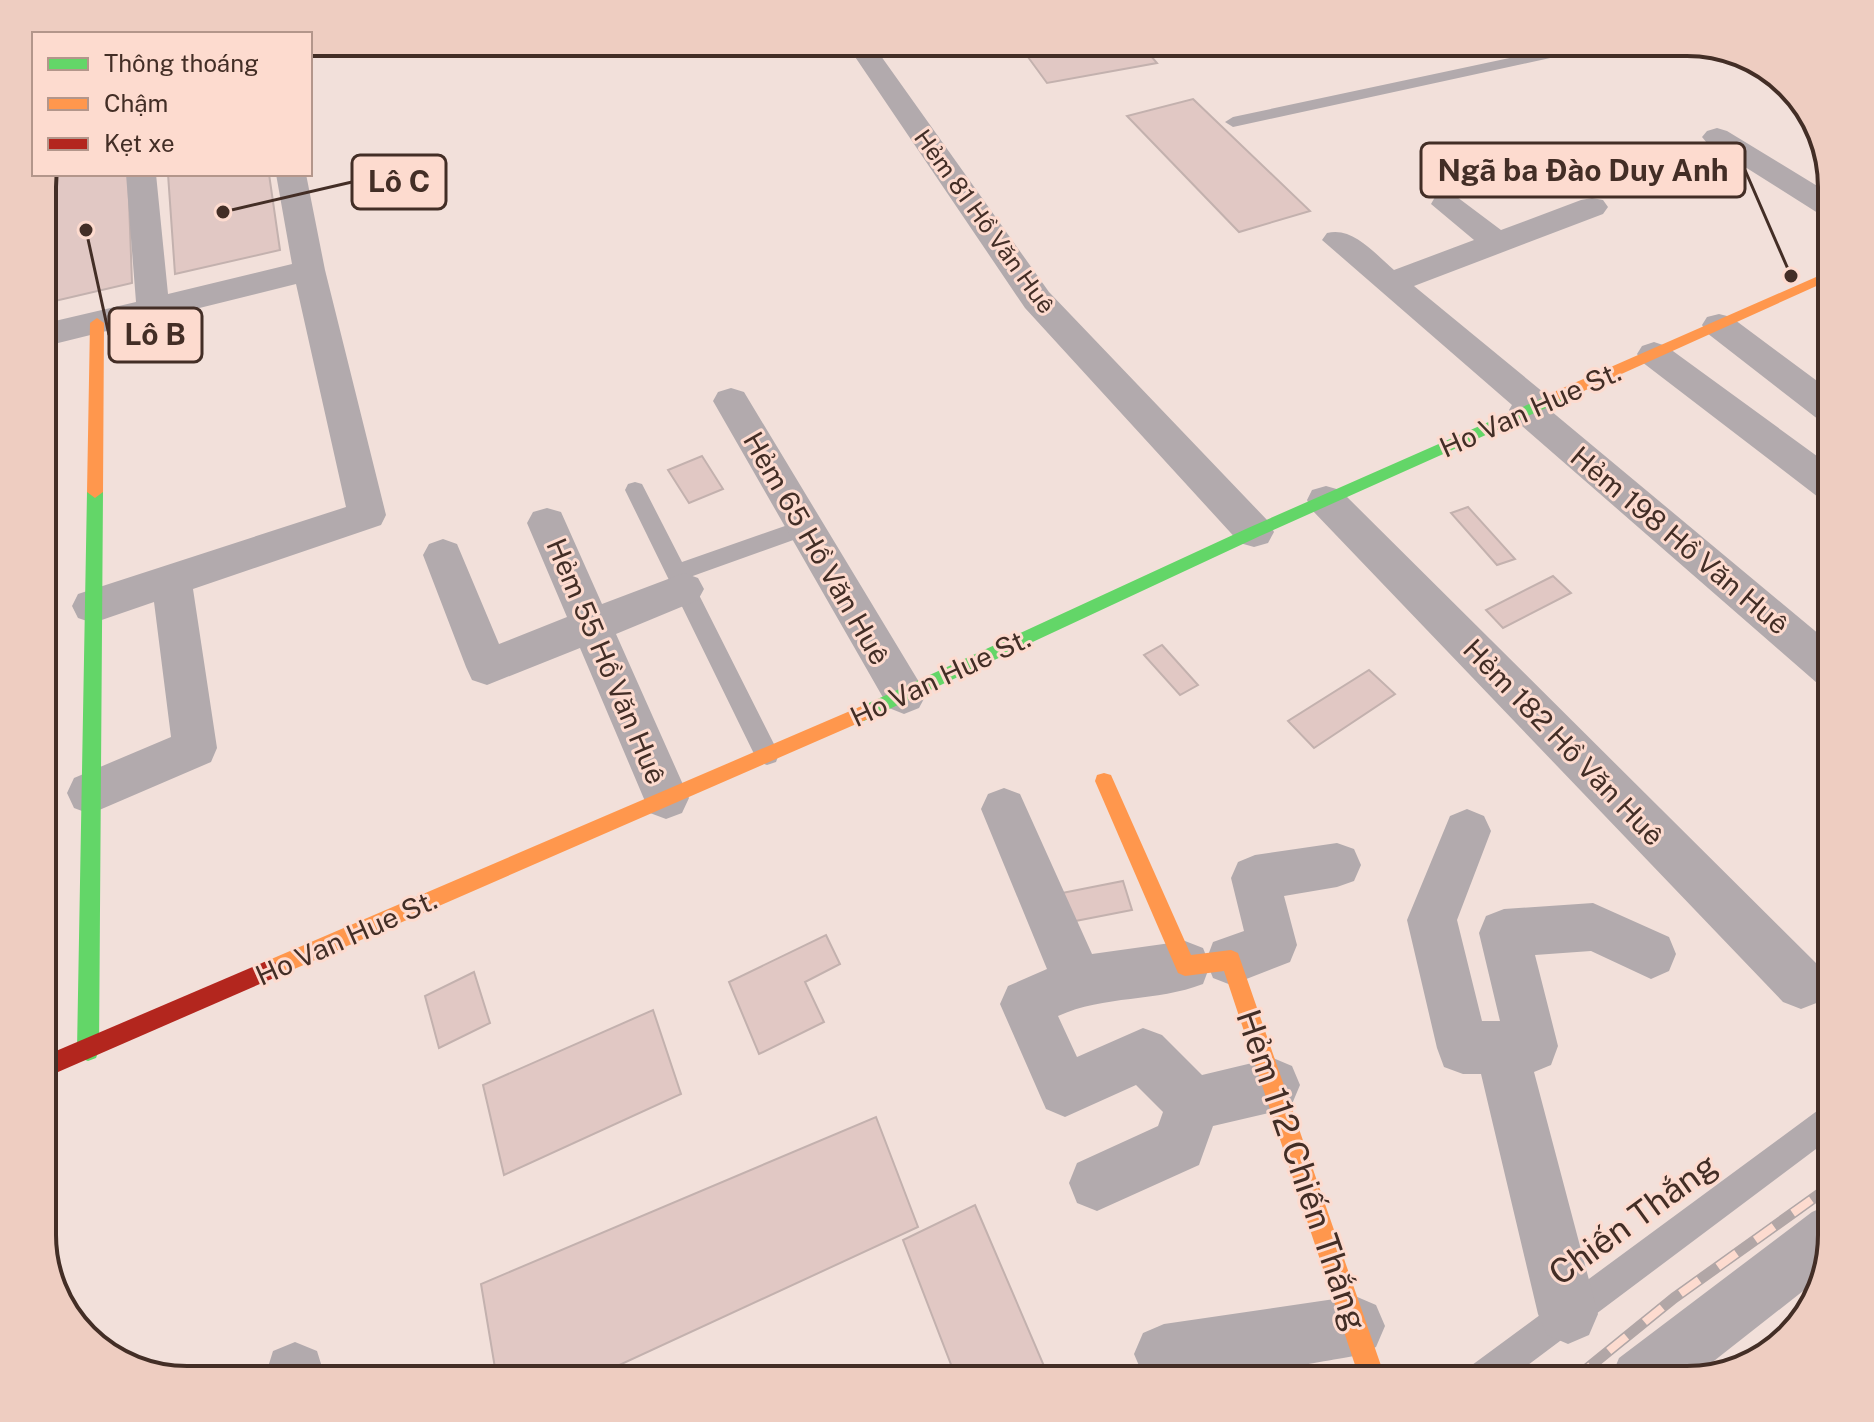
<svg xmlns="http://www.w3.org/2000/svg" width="1874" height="1422" viewBox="0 0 1874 1422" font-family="'Public Sans',sans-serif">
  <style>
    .building { fill: #e1c8c4; stroke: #c3b1ae; stroke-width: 2 }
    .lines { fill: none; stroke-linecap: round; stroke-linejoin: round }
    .lane { fill: #b2aaad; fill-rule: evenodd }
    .street { fill: #b2aaad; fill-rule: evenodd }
    .fast { fill: #63d668; fill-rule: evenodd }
    .slow { fill: #ff974d; fill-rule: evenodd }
    .jam { fill: #b3261e; fill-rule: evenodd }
    .rail-casing { stroke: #b1a6a6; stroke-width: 11 }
    .rail { stroke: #fddbcf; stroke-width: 8; stroke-dasharray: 23; stroke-linecap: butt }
    .labels { text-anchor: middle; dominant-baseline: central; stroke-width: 6; stroke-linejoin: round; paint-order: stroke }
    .far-street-label { font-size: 24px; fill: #432e26; stroke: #fddbcf }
    .street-label { font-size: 28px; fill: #432e26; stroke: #fddbcf }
    .near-street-label { font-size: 34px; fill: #432e26; stroke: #fddbcf }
    .rim { fill: none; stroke: #432e26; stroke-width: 4 }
    .leader { fill: none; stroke: #432e26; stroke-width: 3 }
    .callout-dot { fill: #432e26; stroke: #fddbcf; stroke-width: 3 }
    .callout { fill: #fddbcf; stroke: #432e26; stroke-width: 3 }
    .callout-label { font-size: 30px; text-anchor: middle; font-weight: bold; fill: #432e26 }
  </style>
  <rect width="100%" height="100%" fill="#f2e0da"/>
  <path class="building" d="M 1017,42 L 1139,42 L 1157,63 L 1047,83 Z
    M 1193,99 L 1310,211 L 1239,232 L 1127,116 Z
    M 43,174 L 128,174 L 132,283 L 42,304 Z
    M 168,174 L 269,174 L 280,250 L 175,274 Z
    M 702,456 L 723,489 L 689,503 L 668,470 Z
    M 1468,507 L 1515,559 L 1497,565 L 1451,513 Z
    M 1553,576 L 1571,593 L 1503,628 L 1486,610 Z
    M 1162,645 L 1198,685 L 1180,695 L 1144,655 Z
    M 1369,670 L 1395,694 L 1314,748 L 1288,721 Z
    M 1123,881 L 1132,910 L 1065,923 L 1057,894 Z
    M 826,935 L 840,964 L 805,982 L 824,1022 L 759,1054 L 729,982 Z
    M 474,972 L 490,1023 L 439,1048 L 425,996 Z
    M 653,1010 L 681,1094 L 504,1175 L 483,1085 Z
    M 876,1117 L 918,1227 L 587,1380 L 497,1380 L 481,1284 Z
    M 975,1205 L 1050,1380 L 957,1380 L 903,1240 Z"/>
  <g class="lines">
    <path class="lane" d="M 1585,42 L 1612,42 L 1605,46 L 1233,127 L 1225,122 L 1233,117 Z
      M 635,482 L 642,484 L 682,562 L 805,519 L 813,521 L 816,527 L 813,533 L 690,577 L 779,754 L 776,762 L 767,765 L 758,762 L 625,490 L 628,484 Z
      M 1832,1104 L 1832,1137 L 1508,1380 L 1463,1380 L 1468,1368 L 1821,1108 Z"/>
    <path class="street" d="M 845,42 L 871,42 L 1049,292 L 1268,521 L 1274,532 L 1268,543 L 1254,547 L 1240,543 L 1025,308 Z
      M 1717,128 L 1727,131 L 1832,195 L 1832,217 L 1821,215 L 1707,143 L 1702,137 L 1707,131 Z
      M 126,174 L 156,174 L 168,294 L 292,264 L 276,174 L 306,174 L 325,270 L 386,515 L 381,525 L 193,589 L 217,748 L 211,762 L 90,814 L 74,808 L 67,793 L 74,778 L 171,737 L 154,602 L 93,623 L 78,618 L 72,606 L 78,594 L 346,507 L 296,284 L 42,347 L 42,324 L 136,302 Z
      M 1446,195 L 1457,197 L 1501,230 L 1581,200 L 1592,198 L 1603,200 L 1608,207 L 1603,214 L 1414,286 L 1549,397 L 1554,406 L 1551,411 L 1832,645 L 1832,688 L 1817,683 L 1514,419 L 1509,410 L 1512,405 L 1322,240 L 1327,233 C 1353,226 1375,254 1394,270 L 1474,240 L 1431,204 L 1435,197 Z
      M 1719,314 L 1731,317 L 1832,392 L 1832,424 L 1819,420 L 1707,333 L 1702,325 L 1707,317 Z
      M 1654,342 L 1666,346 L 1832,467 L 1832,501 L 1818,497 L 1642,362 L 1637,354 L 1642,346 Z
      M 731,388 L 744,392 L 919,682 L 926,695 L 919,708 L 904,714 L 889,708 L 713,401 L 718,392 Z
      M 1326,486 L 1340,490 L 1819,966 L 1827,984 L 1819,1002 L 1801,1009 L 1783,1002 L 1312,510 L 1307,500 L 1312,490 Z
      M 547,508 L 561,512 L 602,604 L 684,573 L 698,578 L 704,589 L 698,600 L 616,634 L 689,798 L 682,813 L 666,819 L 650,813 L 580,648 L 487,685 L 472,680 L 466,667 L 423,555 L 429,544 L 443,539 L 457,544 L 499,644 L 567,617 L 527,523 L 533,512 Z
      M 1004,788 L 1020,794 L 1092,954 L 1185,941 L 1203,948 L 1207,958 L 1213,942 L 1244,931 L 1231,878 L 1238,862 L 1255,855 L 1337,843 L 1354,849 L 1361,865 L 1354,881 L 1337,887 L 1284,896 L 1297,945 L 1290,962 L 1231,985 L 1213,978 L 1209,968 L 1203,984 C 1157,1002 1104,995 1058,1016 L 1077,1057 L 1143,1028 L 1162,1035 L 1202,1075 L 1273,1058 L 1292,1066 L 1300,1085 L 1292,1104 L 1273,1112 L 1213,1126 L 1199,1165 L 1097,1211 L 1077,1203 L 1069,1183 L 1077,1163 L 1158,1126 L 1163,1112 L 1136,1085 L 1065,1117 L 1046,1109 L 1000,1004 L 1008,986 L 1047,969 L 981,809 L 988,794 Z
      M 1467,809 L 1484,816 L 1491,831 L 1457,920 L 1482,1021 L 1500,1021 L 1479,933 L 1486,916 L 1504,909 L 1593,903 L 1669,937 L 1676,954 L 1669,971 L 1651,979 L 1591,951 L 1535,955 L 1558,1046 L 1551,1065 L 1534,1072 L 1598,1314 L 1589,1335 L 1568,1344 L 1547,1335 L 1538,1314 L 1481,1074 L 1463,1074 L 1444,1067 L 1437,1048 L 1407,920 L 1450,816 Z
      M 1832,1203 L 1832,1235 L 1817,1280 L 1691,1379 L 1610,1380 L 1619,1358 L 1812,1212 Z
      M 1355,1296 L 1376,1305 L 1385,1326 L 1376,1347 L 1355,1356 C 1309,1363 1180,1391 1143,1375 L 1134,1354 L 1143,1333 L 1164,1324 Z
      M 295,1342 L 317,1351 L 326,1380 L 264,1380 L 273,1351 Z"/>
    <path class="fast" d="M 1561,390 L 1566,391 L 1566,399 L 1260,536 L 870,718 L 864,721 L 858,718 L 855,713 L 858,708 L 1248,528 Z
      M 95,486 L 103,492 L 99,1050 L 96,1058 L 88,1061 L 80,1058 L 77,1050 L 87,492 Z"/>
    <path class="slow" d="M 1832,270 L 1832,279 L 1566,399 L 1561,400 L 1554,395 L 1556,391 Z
      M 97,318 L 104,323 L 103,492 L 95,498 L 87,492 L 90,323 Z
      M 864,705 L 870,708 L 873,713 L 870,718 L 276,977 L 269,980 L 262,977 L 259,970 L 262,963 Z
      M 1104,773 L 1111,775 L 1191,955 L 1231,950 L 1238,953 L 1386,1380 L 1360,1380 L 1224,971 L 1185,976 L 1178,973 L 1095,781 L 1097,775 Z"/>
    <path class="jam" d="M 269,960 L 276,963 L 279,970 L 276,977 L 42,1079 L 42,1057 Z"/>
    <g class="rail-casing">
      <path id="rail" d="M 1573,1380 L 1674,1298 L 1832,1185"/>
    </g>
    <use href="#rail" class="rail"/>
  </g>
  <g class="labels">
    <g class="far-street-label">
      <text transform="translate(985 221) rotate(54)">Hẻm 81 Hồ Văn Huê</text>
    </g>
    <g class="street-label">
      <text transform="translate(1530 409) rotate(-24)">Ho Van Hue St.</text>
      <text transform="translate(1680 540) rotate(40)">Hẻm 198 Hồ Văn Huê</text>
      <text transform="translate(817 548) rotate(60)">Hẻm 65 Hồ Văn Huê</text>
      <text transform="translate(607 661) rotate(67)">Hẻm 55 Hồ Văn Huê</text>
      <text transform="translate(940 677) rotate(-25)">Ho Van Hue St.</text>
      <text transform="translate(1564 742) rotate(46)">Hẻm 182 Hồ Văn Huê</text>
      <text transform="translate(346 937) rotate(-24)">Ho Van Hue St.</text>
    </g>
    <g class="near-street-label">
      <text transform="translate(1302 1170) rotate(71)">Hẻm 112 Chiến Thắng</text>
      <text transform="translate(1633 1219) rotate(-36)">Chiến Thắng</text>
    </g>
  </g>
  <path d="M0 0H1874V1422H0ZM187 56H1687A131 131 0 0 1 1818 187V1235A131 131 0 0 1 1687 1366H187A131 131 0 0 1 56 1235V187A131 131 0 0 1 187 56Z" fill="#eecdc1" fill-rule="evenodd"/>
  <path class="rim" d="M187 56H1687A131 131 0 0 1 1818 187V1235A131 131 0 0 1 1687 1366H187A131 131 0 0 1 56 1235V187A131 131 0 0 1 187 56Z"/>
  <path class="leader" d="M1791 276L1745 170M223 212L352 182M86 230L109 335"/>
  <g class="callout-dot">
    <circle cx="1791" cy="276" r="8"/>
    <circle cx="223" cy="212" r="8"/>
    <circle cx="86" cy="230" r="8"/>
  </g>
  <g class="callout">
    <rect x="1421" y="143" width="324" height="54" rx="8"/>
    <rect x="352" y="155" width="94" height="54" rx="8"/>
    <rect x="109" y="308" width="93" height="54" rx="8"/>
  </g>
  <g class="callout-label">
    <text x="1583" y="181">Ngã ba Đào Duy Anh</text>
    <text x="399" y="192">Lô C</text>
    <text x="155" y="345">Lô B</text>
  </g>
  <rect x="32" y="32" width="280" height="144" fill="#fddbcf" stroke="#b3968b" stroke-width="2"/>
  <rect x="48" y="58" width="40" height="12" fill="#63d668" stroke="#b3968b" stroke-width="2"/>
  <text x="104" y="72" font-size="24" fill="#432e26">Thông thoáng</text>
  <rect x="48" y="98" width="40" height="12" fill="#ff974d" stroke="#b3968b" stroke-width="2"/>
  <text x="104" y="112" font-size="24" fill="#432e26">Chậm</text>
  <rect x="48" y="138" width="40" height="12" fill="#b3261e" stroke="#b3968b" stroke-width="2"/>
  <text x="104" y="152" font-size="24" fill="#432e26">Kẹt xe</text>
</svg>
